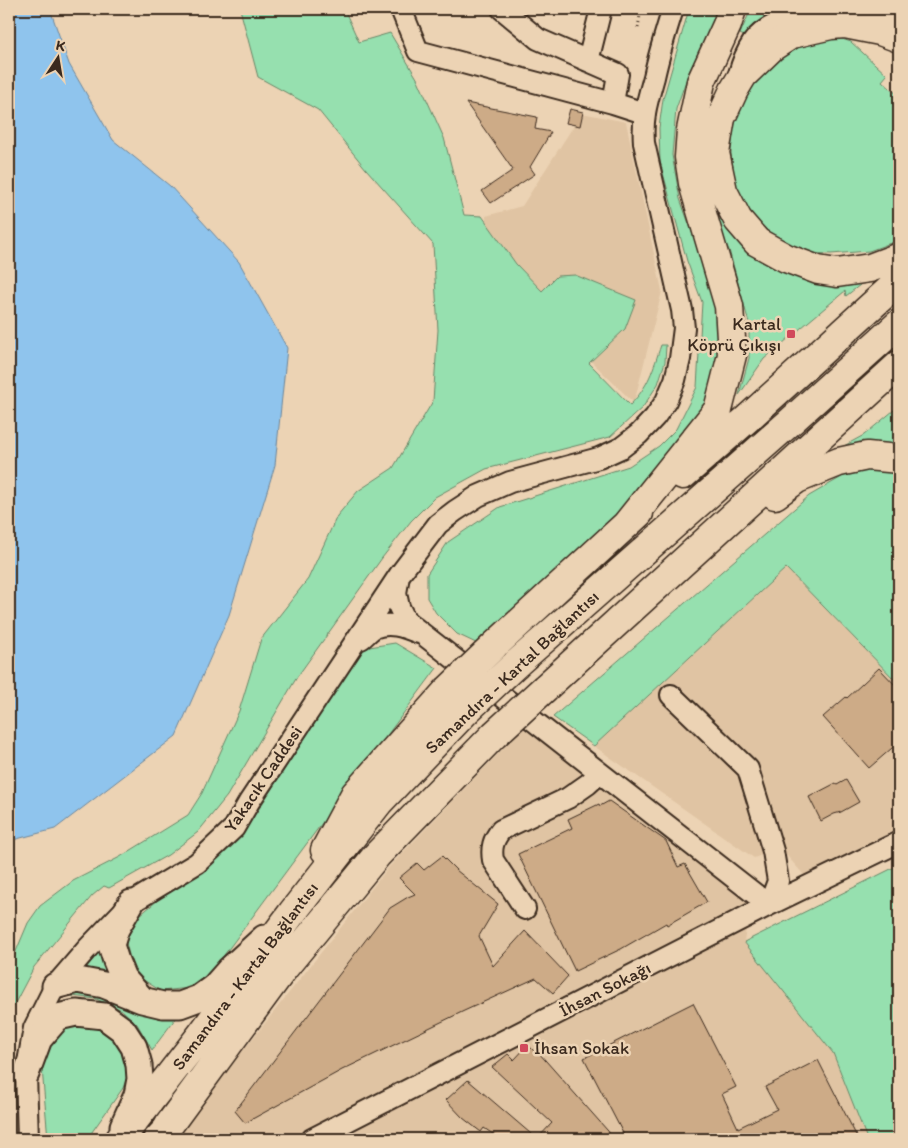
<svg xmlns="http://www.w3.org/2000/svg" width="908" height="1148" viewBox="0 0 908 1148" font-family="Itim,sans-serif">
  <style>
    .built { fill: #e0c4a3 }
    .green { fill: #96e0af; stroke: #688566 }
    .water { fill: #8fc4ed; stroke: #6d869a }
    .building { fill: #cdab87; stroke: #3b2a1e }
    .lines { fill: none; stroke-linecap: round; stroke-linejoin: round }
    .minor-casing { stroke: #3b2a1e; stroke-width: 24 }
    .major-casing { stroke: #3b2a1e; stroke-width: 29 }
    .highway-casing { stroke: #3b2a1e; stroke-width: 31 }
    .path { stroke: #3b2a1e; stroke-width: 3; stroke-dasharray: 1 4; stroke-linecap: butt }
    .minor { stroke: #ecd3b4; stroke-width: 20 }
    .major { stroke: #ecd3b4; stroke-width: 25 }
    .highway { stroke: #ecd3b4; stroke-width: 28 }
    .highway-bridge-casing { stroke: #3b2a1e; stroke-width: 31; stroke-linecap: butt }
    .highway-bridge { stroke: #ecd3b4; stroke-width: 28 }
    .poi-dot { fill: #d1495b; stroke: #ecd3b4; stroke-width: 2 }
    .labels { text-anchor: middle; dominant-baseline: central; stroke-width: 5; stroke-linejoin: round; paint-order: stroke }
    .poi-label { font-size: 18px; fill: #3b2a1e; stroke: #ecd3b4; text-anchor: end }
    .street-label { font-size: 18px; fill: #3b2a1e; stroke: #ecd3b4 }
  </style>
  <rect width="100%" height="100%" fill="#ecd3b4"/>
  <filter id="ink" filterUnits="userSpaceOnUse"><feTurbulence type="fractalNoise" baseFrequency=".02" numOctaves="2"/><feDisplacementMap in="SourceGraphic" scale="10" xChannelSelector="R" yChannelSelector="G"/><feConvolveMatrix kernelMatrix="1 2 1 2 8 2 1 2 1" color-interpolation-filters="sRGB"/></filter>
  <g filter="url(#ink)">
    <path class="built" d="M 582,113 L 626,122 L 662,291 L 634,403 L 486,259 L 486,216 L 522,206 Z
      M 786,568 L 899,684 L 899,829 L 804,875 L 780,848 L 754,858 L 594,746 Z
      M 523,728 L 752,889 L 744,942 L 833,1053 L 867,1139 L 173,1139 L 388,868 Z"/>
    <path class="green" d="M 240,9 L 344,9 L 359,42 L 390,33 L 418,80 L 444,138 L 464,215 L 482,216 L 516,264 L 542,291 L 557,276 L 575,275 L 636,300 L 625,329 L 589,363 L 630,405 C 649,386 653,369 661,345 L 666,345 L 665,362 L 658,384 L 643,407 L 610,437 L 540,455 L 486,469 L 435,497 L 411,521 L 382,558 L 297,677 L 227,796 L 198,832 L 168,855 L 109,888 L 104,886 L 92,896 L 34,967 L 15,1003 L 9,1019 L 9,968 L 28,923 L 40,906 L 73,881 L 120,857 L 188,815 L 202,793 L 239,711 L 261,639 L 308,579 L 337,516 L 358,491 L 393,468 L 433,401 L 438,330 L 433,244 L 366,169 L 318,110 L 258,77 Z
      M 689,9 L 719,9 L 689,72 L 676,109 L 672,155 L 680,199 L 721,312 L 720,353 L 706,405 L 653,479 L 478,644 L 457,634 L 436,613 L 427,598 L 427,574 L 448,542 L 500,507 L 629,466 L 659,446 L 676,429 L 697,387 L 702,302 L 687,261 L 660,162 L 659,128 L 663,99 Z
      M 751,9 L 783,9 L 757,22 L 744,36 L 740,34 Z
      M 836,37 L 851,42 L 887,75 L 882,81 L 899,96 L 899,240 L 869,251 L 831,254 L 805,253 L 775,238 L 756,219 L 741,198 L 734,180 L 731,153 L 733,130 L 740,107 L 763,64 L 790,46 Z
      M 722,218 L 865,281 L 846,296 L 845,291 L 764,359 L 739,395 L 749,358 L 749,323 L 729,250 L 714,222 Z
      M 899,406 L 899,447 L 842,447 L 864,435 Z
      M 859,467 L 899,467 L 899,684 L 786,568 L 594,746 L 553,717 L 809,496 Z
      M 395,643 L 437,668 L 210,974 L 190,988 L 161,991 L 134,974 L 126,943 L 134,920 L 249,824 L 363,648 Z
      M 899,865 L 899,1139 L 867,1139 L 833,1053 L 744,942 Z
      M 100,951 L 108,974 L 86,968 Z
      M 87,981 L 178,1015 L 152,1050 L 137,1024 L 122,1010 L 96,999 L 64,995 Z
      M 82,1021 L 105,1027 L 123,1042 L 131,1066 L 123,1088 L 87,1139 L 48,1139 L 41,1056 L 57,1028 Z"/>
    <path class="water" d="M 9,9 L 50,9 L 69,64 L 113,140 L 170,186 L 239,262 L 287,348 L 275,465 L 229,615 L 176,736 L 55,829 L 9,841 Z"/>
    <path class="building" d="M 466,103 L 537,117 L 535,129 L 551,132 L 530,167 L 535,174 L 491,203 L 482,191 L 513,170 Z
      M 570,109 L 583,112 L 580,126 L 566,123 Z
      M 879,668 L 899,689 L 899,742 L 869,768 L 823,717 L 846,697 L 847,698 Z
      M 846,780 L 859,802 L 841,812 L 834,814 L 821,821 L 809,797 L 836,783 L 837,785 Z
      M 609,801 L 666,841 L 678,867 L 685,864 L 707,902 L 667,925 L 666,923 L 621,949 L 575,971 L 518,854 L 572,828 L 568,819 L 599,804 L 600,806 Z
      M 442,856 L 456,870 L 498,904 L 479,936 L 493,966 L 525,931 L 568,976 L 553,993 L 536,978 L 464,1011 L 342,1070 L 245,1123 L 235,1111 L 390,908 L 408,897 L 415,894 L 399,878 L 417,863 L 424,870 Z
      M 693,1003 L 736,1087 L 722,1094 L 738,1128 L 777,1109 L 765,1087 L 818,1060 L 858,1139 L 626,1139 L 584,1058 Z
      M 528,1045 L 536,1053 L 538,1052 L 615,1139 L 537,1139 L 552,1123 L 492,1067 L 508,1054 L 514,1060 Z
      M 468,1080 L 537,1139 L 500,1139 L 484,1128 L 481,1132 L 463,1118 L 446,1100 Z"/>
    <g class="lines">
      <g class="minor-casing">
        <path id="minor" d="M 401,9 L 418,51 L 613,103 L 644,113
          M 502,9 L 538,39 L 618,74 L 613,103
          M 588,61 L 601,9
          M 739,74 C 742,63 747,51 753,42 C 769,19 825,5 852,9 C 867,11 881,21 893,29
          M 399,576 L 396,593 L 399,607 L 406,621 L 769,905
          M 361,639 C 365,636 369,631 374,628 C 389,621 404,627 419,633
          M 671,695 L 748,769 L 773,851 L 778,881 L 769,905
          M 525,909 L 493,860 C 491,848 493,840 501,830 L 568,798 L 588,784 L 600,773
          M 28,1139 L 26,1074 L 34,1028 L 55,986 L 86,950 L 131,903 L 197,863 L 234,828 L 249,802 L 400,574 L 438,524 L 455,511 L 478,496 L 510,482 L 599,458 L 621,448 L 639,434 L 655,417 L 666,401 L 675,380 L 680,359 L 684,328 L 682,310 L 644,143 C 642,117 647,102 654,77 C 659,54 666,31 673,9
          M 312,1139 L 769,905 L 899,842"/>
      </g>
      <g class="major-casing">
        <path id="major" d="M 131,903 L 116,929 L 111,945 L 116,961 L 123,978 L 141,998
          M 55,986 L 78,980 L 104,985 L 142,1000 L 163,1005 L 180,1005 L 199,998 L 214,987 L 229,970 L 264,938
          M 26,1074 L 39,1039 L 58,1017 L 76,1013 L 104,1016 L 123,1030 L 134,1047 L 139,1065 L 140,1079 L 137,1095 L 123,1126
          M 156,1139 L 169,1125"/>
      </g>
      <g class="highway-casing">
        <path id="highway" d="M 895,9 L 899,13
          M 899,38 L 880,31 L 845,24 L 831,25 L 792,34 L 772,47 L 743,75 L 734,90 L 721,118 L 715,153 L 723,191 L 738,220 L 757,242 L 786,258 L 818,270 L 837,273 L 870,268 L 899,257
          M 683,475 L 747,419 L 899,281
          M 775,495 L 797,479 L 839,462 L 867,456 L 899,459
          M 626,525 L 718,410 L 732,355 L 729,306 L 693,183 L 689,157 L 691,130 L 701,82 L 727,25 L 732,9
          M 494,646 L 639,513
          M 516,664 L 789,423 L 899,324
          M 545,688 L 899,365
          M 325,850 L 355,794 L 447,691
          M 169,1125 L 284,968 L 377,855 L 494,735
          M 120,1139 L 201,1035 L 292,913 L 379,802 L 466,711"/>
      </g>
      <path class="path" d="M 638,28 L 641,9"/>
      <use href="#minor" class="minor"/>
      <use href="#major" class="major"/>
      <use href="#highway" class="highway"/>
      <g class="highway-bridge-casing">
        <path id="highway-bridge" d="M 447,691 L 494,646
          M 466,711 L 516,664
          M 494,735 L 545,688"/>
      </g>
      <use href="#highway-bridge" class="highway-bridge"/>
    </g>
  </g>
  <g class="poi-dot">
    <rect x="786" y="329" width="10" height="10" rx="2.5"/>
    <rect x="519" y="1043" width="10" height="10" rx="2.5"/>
  </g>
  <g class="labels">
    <g class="poi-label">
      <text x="781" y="324">Kartal<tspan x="781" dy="21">Köprü Çıkışı</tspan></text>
      <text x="534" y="1048" text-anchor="start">İhsan Sokak</text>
    </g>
    <g class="street-label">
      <text transform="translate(512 672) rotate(-43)">Samandıra - Kartal Bağlantısı</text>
      <text transform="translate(263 779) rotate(-56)">Yakacık Caddesi</text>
      <text transform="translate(245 976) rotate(-53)">Samandıra - Kartal Bağlantısı</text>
      <text transform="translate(605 989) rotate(-27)">İhsan Sokağı</text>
    </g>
  </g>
  <rect width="908" height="1148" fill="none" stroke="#ecd3b4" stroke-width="30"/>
  <rect x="15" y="15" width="878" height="1118" fill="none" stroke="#3b2a1e" stroke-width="2" filter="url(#ink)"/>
  <g transform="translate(58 58) rotate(12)" stroke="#ecd3b4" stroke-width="4" paint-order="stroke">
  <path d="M0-4L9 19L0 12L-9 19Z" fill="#3b2a1e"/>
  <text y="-8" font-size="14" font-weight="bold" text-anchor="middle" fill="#3b2a1e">K</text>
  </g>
</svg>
